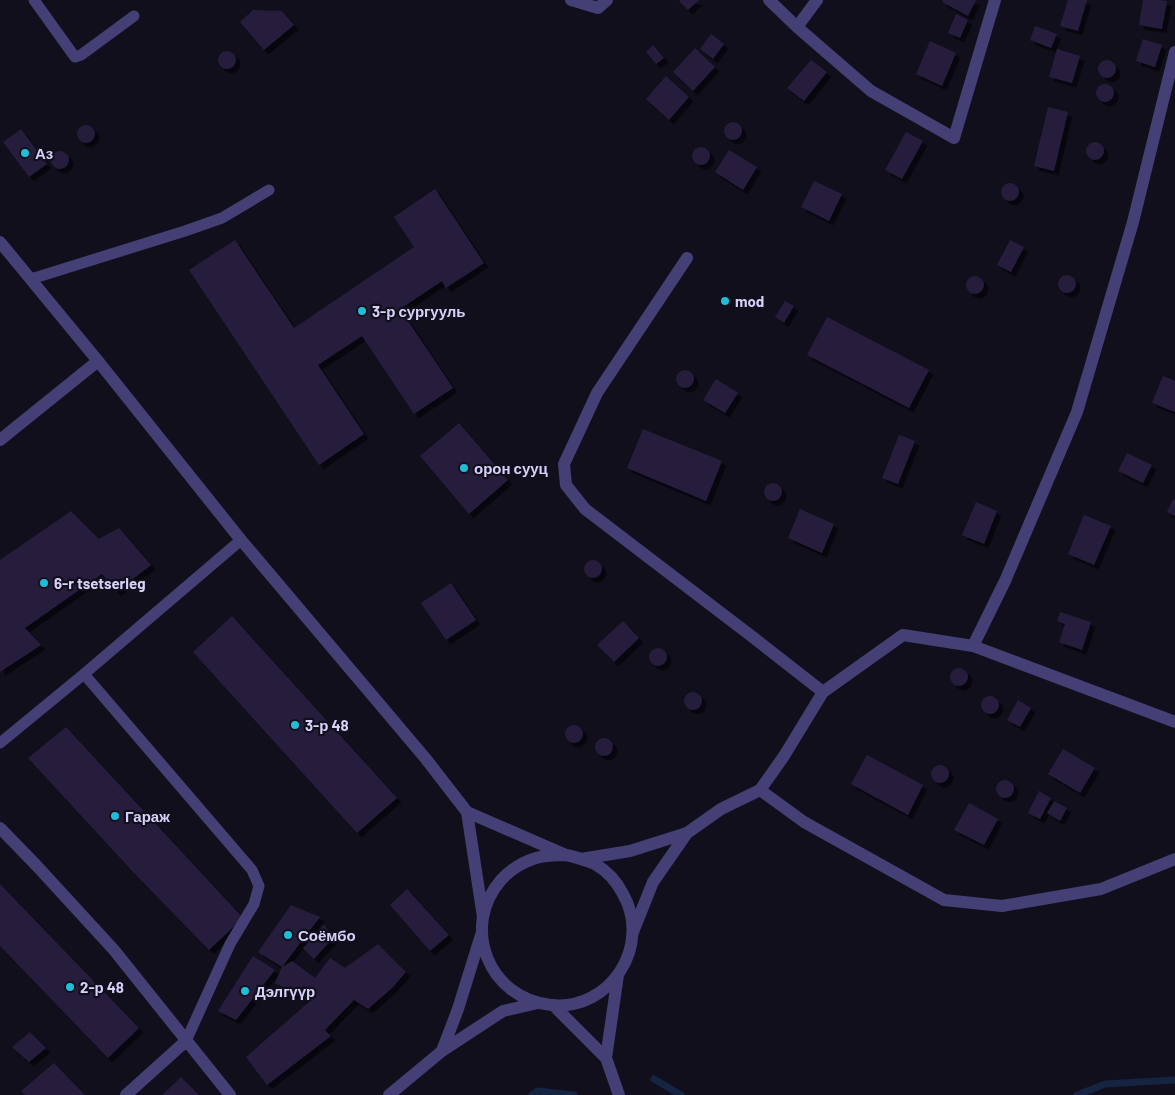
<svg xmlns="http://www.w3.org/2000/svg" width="1175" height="1095" viewBox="0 0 1175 1095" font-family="Barlow,sans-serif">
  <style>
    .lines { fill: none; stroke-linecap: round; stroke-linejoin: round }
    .stream { stroke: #152440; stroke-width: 7 }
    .building { fill: #251d3b; filter: url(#shadow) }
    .service { stroke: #444076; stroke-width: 11 }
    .minor { stroke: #444076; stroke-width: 12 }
    .tertiary { stroke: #444076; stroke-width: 12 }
    .poi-dot { fill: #1ebdd8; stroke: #120f1d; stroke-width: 2 }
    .labels { text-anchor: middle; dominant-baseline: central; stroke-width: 4.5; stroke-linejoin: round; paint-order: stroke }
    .poi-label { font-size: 15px; font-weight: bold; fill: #d7d1f9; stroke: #120f1d; text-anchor: start }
  </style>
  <defs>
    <filter id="shadow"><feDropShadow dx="4.5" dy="4.5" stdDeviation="0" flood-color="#0009"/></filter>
  </defs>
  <rect width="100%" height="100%" fill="#120f1d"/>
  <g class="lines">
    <path class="stream" d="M 654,1079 L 681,1095
      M 532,1095 L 538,1091 L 574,1095
      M 1077,1095 L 1105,1084 L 1175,1080"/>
  </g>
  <path class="building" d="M 680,0 L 699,0 L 688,10 L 679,1 Z
    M 943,0 L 976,0 L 968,16 L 942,2 Z
    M 1068,0 L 1087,0 L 1078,31 L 1060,26 Z
    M 1143,0 L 1160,0 L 1167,1 L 1162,29 L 1139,25 Z
    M 253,10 L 282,11 L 294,25 L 264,50 L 240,22 Z
    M 956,14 L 968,20 L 960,38 L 948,33 Z
    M 1035,26 L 1057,34 L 1051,48 L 1030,40 Z
    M 711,34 L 724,44 L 713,59 L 700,49 Z
    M 1143,39 L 1162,45 L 1155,67 L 1136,61 Z
    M 930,41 L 956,53 L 942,86 L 916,74 Z
    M 653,45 L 664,58 L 656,64 L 646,52 Z
    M 695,48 L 715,67 L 693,91 L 673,72 Z
    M 1057,49 L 1080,56 L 1072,83 L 1049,77 Z
    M218 60a9 9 0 1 1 18 0a9 9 0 1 1-18 0Z
    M 811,60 L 827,72 L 804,101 L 787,88 Z
    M1098 69a9 9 0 1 1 18 0a9 9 0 1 1-18 0Z
    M 666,76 L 689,97 L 669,120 L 646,99 Z
    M1096 93a9 9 0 1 1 18 0a9 9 0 1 1-18 0Z
    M 1048,107 L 1068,112 L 1054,171 L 1034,166 Z
    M724 131a9 9 0 1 1 18 0a9 9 0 1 1-18 0Z
    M77 134a9 9 0 1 1 18 0a9 9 0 1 1-18 0Z
    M 21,129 L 47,164 L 29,177 L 3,142 Z
    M 906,132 L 923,141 L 902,179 L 885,170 Z
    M1086 151a9 9 0 1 1 18 0a9 9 0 1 1-18 0Z
    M692 156a9 9 0 1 1 18 0a9 9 0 1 1-18 0Z
    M 729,150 L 757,167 L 743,190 L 715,172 Z
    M51 160a9 9 0 1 1 18 0a9 9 0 1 1-18 0Z
    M 814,181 L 842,194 L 829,221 L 801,207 Z
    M1001 192a9 9 0 1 1 18 0a9 9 0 1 1-18 0Z
    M 435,189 L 484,263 L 446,288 L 442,281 L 400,309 L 453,388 L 414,414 L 362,336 L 318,365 L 364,434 L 319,465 L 189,270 L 235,240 L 294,328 L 414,247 L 394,217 Z
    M 1010,240 L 1024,247 L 1011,272 L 997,265 Z
    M1058 284a9 9 0 1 1 18 0a9 9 0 1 1-18 0Z
    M966 285a9 9 0 1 1 18 0a9 9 0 1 1-18 0Z
    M 785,301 L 794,306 L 784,323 L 775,317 Z
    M 827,317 L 929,370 L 909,408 L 807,355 Z
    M676 379a9 9 0 1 1 18 0a9 9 0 1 1-18 0Z
    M 1163,376 L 1175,381 L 1175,412 L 1152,403 Z
    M 716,379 L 738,393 L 725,413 L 703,400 Z
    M 459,423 L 508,480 L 469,514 L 420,456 Z
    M 643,429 L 722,461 L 706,501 L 627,468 Z
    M 899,435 L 915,441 L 898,484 L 882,478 Z
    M 1127,453 L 1152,465 L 1143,483 L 1118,471 Z
    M764 492a9 9 0 1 1 18 0a9 9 0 1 1-18 0Z
    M 1173,499 L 1175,500 L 1175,516 L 1167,512 Z
    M 976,502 L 997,511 L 984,544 L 962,535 Z
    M 800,509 L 834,524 L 822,553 L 788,538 Z
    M 71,511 L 99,539 L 119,528 L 151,565 L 116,592 L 102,574 L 25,628 L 41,645 L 0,672 L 0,560 Z
    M 1084,515 L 1111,526 L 1094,565 L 1068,554 Z
    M584 569a9 9 0 1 1 18 0a9 9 0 1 1-18 0Z
    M 451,583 L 476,620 L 446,640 L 421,603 Z
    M 1060,612 L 1091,622 L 1082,650 L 1059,642 L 1065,624 L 1057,621 Z
    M 232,616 L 397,798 L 357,833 L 193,652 Z
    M 623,621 L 639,638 L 614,662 L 597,645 Z
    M649 657a9 9 0 1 1 18 0a9 9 0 1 1-18 0Z
    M950 677a9 9 0 1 1 18 0a9 9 0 1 1-18 0Z
    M684 701a9 9 0 1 1 18 0a9 9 0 1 1-18 0Z
    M981 705a9 9 0 1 1 18 0a9 9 0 1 1-18 0Z
    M 1018,700 L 1031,708 L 1020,727 L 1007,720 Z
    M565 734a9 9 0 1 1 18 0a9 9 0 1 1-18 0Z
    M 66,727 L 243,918 L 209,950 L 135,874 L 28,758 Z
    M595 747a9 9 0 1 1 18 0a9 9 0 1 1-18 0Z
    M 1063,749 L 1095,768 L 1080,793 L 1048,774 Z
    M 867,755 L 923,785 L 908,815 L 851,784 Z
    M931 774a9 9 0 1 1 18 0a9 9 0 1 1-18 0Z
    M996 789a9 9 0 1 1 18 0a9 9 0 1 1-18 0Z
    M 1039,791 L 1051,798 L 1040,819 L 1028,813 Z
    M 1054,801 L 1067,808 L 1060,821 L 1047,813 Z
    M 969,803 L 998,819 L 984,845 L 954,830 Z
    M 0,884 L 139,1028 L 108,1058 L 0,946 Z
    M 407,889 L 449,935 L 430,951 L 390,905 Z
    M 291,905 L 320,917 L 282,967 L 258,952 Z
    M 324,925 L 334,937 L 314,959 L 303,948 Z
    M 378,944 L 406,972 L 392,988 L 368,1009 L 354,1000 L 325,1030 L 331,1036 L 267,1085 L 246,1057 L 309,1002 L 275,983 L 282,967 L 292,961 L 315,978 L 330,958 L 345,968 Z
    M 253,956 L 275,970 L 236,1020 L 218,1011 Z
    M 30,1032 L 46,1048 L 29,1062 L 12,1047 Z
    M 54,1063 L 85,1095 L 25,1095 L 21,1091 Z
    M 181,1077 L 199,1095 L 162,1095 Z"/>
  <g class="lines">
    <path class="service" d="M 34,0 L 72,53 L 75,57 L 81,55 L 134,16
      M 31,279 L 185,231 L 222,218 L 269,190
      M 84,674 L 252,870 L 259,886 L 254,904 L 230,944 L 186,1041
      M 0,743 L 84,674 L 241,540"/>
    <path class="minor" d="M 571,0 L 598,8 L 607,0
      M 769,0 L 797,27 L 871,91 L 954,138 L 995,0
      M 797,27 L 817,0
      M 687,258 L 597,393 L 564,464 L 566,485 L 585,509 L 754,638 L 823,692
      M 0,440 L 98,361
      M 973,646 L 1005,581 L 1077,412 L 1133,222 L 1175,52
      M 760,790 L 784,756 L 823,692 L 903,635 L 973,646 L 1175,722
      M 0,828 L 36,865 L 114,950 L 230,1095
      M 581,859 L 630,851 L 687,833 L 721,809 L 760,790 L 804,822 L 944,900 L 1002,906 L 1101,889 L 1175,859
      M 633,932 L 653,882 L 687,833
      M 126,1095 L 186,1041"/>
    <path class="tertiary" d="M 0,242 L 98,361 L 241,540 L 426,759 L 467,812 L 483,917
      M 467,812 L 566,855 C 576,857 585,860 595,864 C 607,871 617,882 623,894 C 652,945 611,1011 551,1005 C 489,999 460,927 501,880 C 510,870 523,862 536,858 C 546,855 555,855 566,855
      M 618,975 L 606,1058 L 619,1095
      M 553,1005 L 606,1058
      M 442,1051 L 458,1009 L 481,935
      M 389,1095 L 442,1051 L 503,1011 L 538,1003"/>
  </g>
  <g class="poi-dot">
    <circle cx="25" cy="153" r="5"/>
    <circle cx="725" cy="301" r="5"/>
    <circle cx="362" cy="311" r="5"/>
    <circle cx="464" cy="468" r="5"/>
    <circle cx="44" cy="583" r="5"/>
    <circle cx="295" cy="725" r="5"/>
    <circle cx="115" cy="816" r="5"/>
    <circle cx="288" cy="935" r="5"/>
    <circle cx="70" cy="987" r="5"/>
    <circle cx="245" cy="991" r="5"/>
  </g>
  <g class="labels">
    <g class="poi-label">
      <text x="35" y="153">Аз</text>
      <text x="735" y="301">mod</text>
      <text x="372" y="311">3-р сургууль</text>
      <text x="474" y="468">орон сууц</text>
      <text x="54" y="583">6-r tsetserleg</text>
      <text x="305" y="725">3-р 48</text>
      <text x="125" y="816">Гараж</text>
      <text x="298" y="935">Соёмбо</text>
      <text x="80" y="987">2-р 48</text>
      <text x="255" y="991">Дэлгүүр</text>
    </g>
  </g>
</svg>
